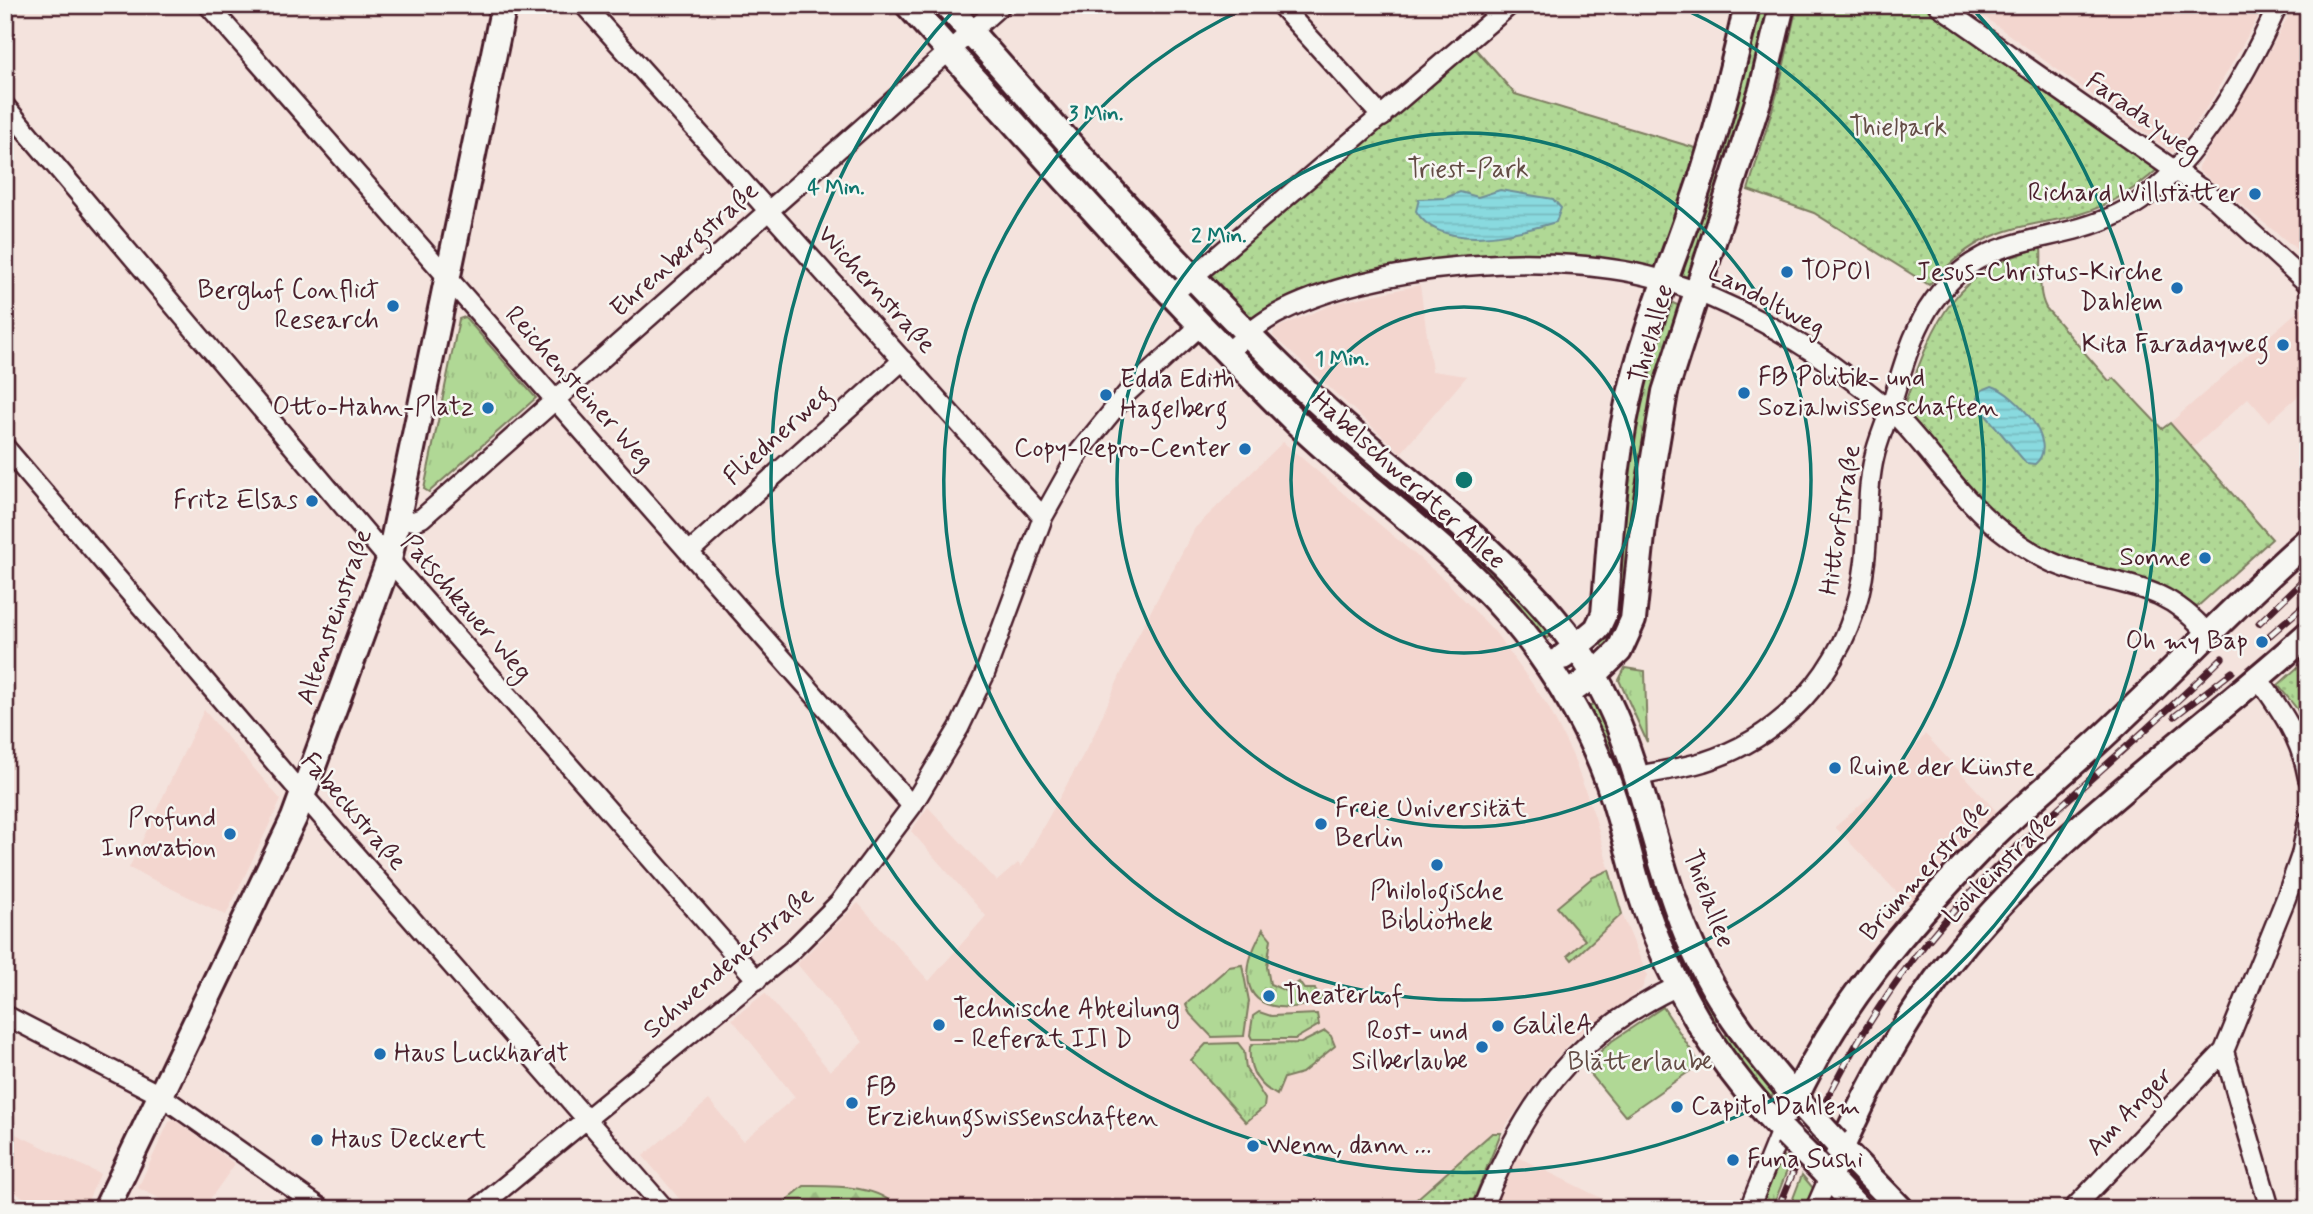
<svg xmlns="http://www.w3.org/2000/svg" width="2313" height="1214" viewBox="0 0 2313 1214" font-family="Mynerve,sans-serif">
  <style>
    .built { fill: #f3d6cf }
    .grass { fill: url(#grass-tufts); stroke: #7d7c60; stroke-width: 2 }
    .forest { fill: url(#forest-firs); stroke: #7d7c60; stroke-width: 2 }
    .park { fill: url(#park-dots); stroke: #7d7c60; stroke-width: 2 }
    .garden { fill: #b0d895; stroke: #7d7c60; stroke-width: 2 }
    .water { fill: url(#water-rules); stroke: #708f97; stroke-width: 2 }
    .lines { fill: none; stroke-linecap: round; stroke-linejoin: round }
    .street-casing { stroke: #4a1f2b; stroke-width: 23 }
    .secondary-casing { stroke: #4a1f2b; stroke-width: 30 }
    .street { stroke: #f6f6f2; stroke-width: 18 }
    .secondary { stroke: #f6f6f2; stroke-width: 24 }
    .rail-casing { stroke: #4a1f2b; stroke-width: 7 }
    .rail { stroke: #f6f6f2; stroke-width: 4.5; stroke-dasharray: 13; stroke-linecap: butt }
    .secondary-bridge-casing { stroke: #4a1f2b; stroke-width: 30; stroke-linecap: butt }
    .secondary-bridge { stroke: #f6f6f2; stroke-width: 24 }
    .ring { fill: none; stroke: #0f766e; stroke-width: 3.5 }
    .poi-dot { fill: #1f6fb2; stroke: #f6f6f2; stroke-width: 2.5 }
    .labels { text-anchor: middle; dominant-baseline: central; stroke-width: 5; stroke-linejoin: round; paint-order: stroke }
    .street-label { font-size: 26px; fill: #4a1f2b; stroke: #f6f6f2 }
    .park-label { font-size: 26px; fill: #644d46; stroke: #f6f6f2 }
    .poi-label { font-size: 26px; fill: #4a1f2b; stroke: #f6f6f2; text-anchor: start }
    .centre { fill: #0f766e; stroke: #f6f6f2; stroke-width: 3.5 }
    .ring-label { font-size: 21px; text-anchor: middle; font-weight: bold; fill: #0f766e; stroke: #f6f6f2; stroke-width: 5; stroke-linejoin: round; paint-order: stroke }
  </style>
  <defs>
    <pattern id="grass-tufts" width="24" height="20" patternUnits="userSpaceOnUse" patternTransform="scale(1.75)"><rect width="24" height="20" fill="#b0d895"/><path d="M3 7l-1-3M5 7V3M7 7l1-3M15 17l-1-3M17 17v-4M19 17l1-3" fill="none" stroke="#99b981"/></pattern>
    <pattern id="forest-firs" width="22" height="20" patternUnits="userSpaceOnUse" patternTransform="scale(1.75)"><rect width="22" height="20" fill="#b0d895"/><path d="M5 1l3.5 6h-7zM16 11l3.5 6h-7z" fill="#99b981"/></pattern>
    <pattern id="park-dots" width="8" height="8" patternUnits="userSpaceOnUse" patternTransform="scale(1.75)"><rect width="8" height="8" fill="#b0d895"/><path d="M2 2h.1M6 6h.1" fill="none" stroke="#99b981" stroke-width="1.8" stroke-linecap="round"/></pattern>
    <pattern id="water-rules" width="6" height="5" patternUnits="userSpaceOnUse" patternTransform="scale(1.75)"><rect width="6" height="5" fill="#89dadf"/><path d="M0 2.5h6" fill="none" stroke="#78bbc0"/></pattern>
  </defs>
  <rect width="100%" height="100%" fill="#f4e3dd"/>
  <filter id="ink" filterUnits="userSpaceOnUse"><feTurbulence type="fractalNoise" baseFrequency=".0143" numOctaves="2"/><feDisplacementMap in="SourceGraphic" scale="14" xChannelSelector="R" yChannelSelector="G"/><feConvolveMatrix kernelMatrix="1 2 1 2 8 2 1 2 1" color-interpolation-filters="sRGB"/></filter>
  <g filter="url(#ink)">
    <path class="built" d="M 1968,5 L 2265,5 L 2209,104 L 2177,151 L 2171,152 Z
      M 2294,5 L 2308,5 L 2308,262 L 2293,246 L 2199,171 L 2198,166 L 2257,74 Z
      M 1420,285 L 1432,371 L 1467,376 L 1401,453 L 1273,336 L 1274,329 L 1336,303 Z
      M 2308,302 L 2308,387 L 2269,422 L 2248,398 L 2192,449 L 2170,423 Z
      M 1283,442 L 1446,581 L 1495,632 L 1548,706 L 1572,754 L 1595,817 L 1620,909 L 1647,975 L 1642,989 L 1576,1037 L 1545,1070 L 1501,1133 L 1469,1209 L 688,1209 L 643,1156 L 709,1100 L 743,1141 L 795,1097 L 732,1019 L 765,993 L 830,1071 L 863,1042 L 797,964 L 858,903 L 929,981 L 986,916 L 911,831 L 928,807 L 997,881 L 1018,863 L 1021,867 L 1092,739 L 1137,637 L 1195,528 Z
      M 204,710 L 281,800 L 226,915 L 129,868 Z
      M 1925,734 L 1999,814 L 1909,905 L 1835,827 L 1894,775 Z
      M 175,1120 L 235,1164 L 203,1209 L 181,1209 L 138,1188 L 169,1122 Z
      M 5,1129 L 100,1174 L 84,1209 L 47,1209 L 5,1188 Z
      M 1512,1154 L 1615,1205 L 1613,1209 L 1517,1209 L 1494,1199 Z"/>
    <path class="grass" d="M 1757,5 L 1774,5 L 1733,161 L 1717,161 Z
      M 986,60 L 1181,275 L 1170,283 L 976,70 Z
      M 1712,174 L 1728,176 L 1693,279 L 1677,274 Z
      M 1666,300 L 1682,307 L 1629,599 L 1607,654 L 1598,639 L 1642,384 Z
      M 465,317 L 536,398 L 429,492 L 424,489 L 459,319 Z
      M 1250,346 L 1557,631 L 1540,643 L 1239,358 Z
      M 1625,668 L 1645,671 L 1647,742 L 1619,680 Z
      M 1601,699 L 1719,1018 L 1713,1022 L 1709,1022 L 1687,988 L 1583,711 Z
      M 1609,870 L 1622,914 L 1572,960 L 1568,955 L 1585,940 L 1557,907 L 1593,877 Z
      M 1263,929 L 1271,939 L 1267,967 L 1270,984 L 1286,991 L 1299,982 L 1304,989 L 1315,989 L 1324,1000 C 1293,1012 1241,1015 1249,965 C 1250,953 1258,940 1263,929 Z
      M 1242,965 L 1249,1001 L 1244,1036 L 1212,1037 L 1190,1014 L 1186,1004 L 1229,967 Z
      M 1259,1012 L 1271,1016 L 1317,1014 L 1319,1025 L 1295,1039 L 1252,1039 L 1250,1035 L 1253,1016 Z
      M 1325,1031 L 1331,1036 L 1335,1046 L 1302,1073 L 1284,1078 L 1277,1095 C 1257,1085 1248,1069 1250,1047 L 1253,1044 L 1301,1043 Z
      M 1732,1031 L 1776,1087 L 1768,1106 L 1718,1040 Z
      M 1238,1043 L 1244,1051 L 1246,1069 L 1265,1099 L 1264,1107 L 1246,1122 L 1191,1060 L 1206,1044 Z
      M 1783,1156 L 1790,1163 L 1772,1209 L 1757,1209 L 1779,1157 Z
      M 1802,1175 L 1813,1188 L 1806,1209 L 1789,1209 Z"/>
    <path class="forest" d="M 804,1186 C 831,1186 880,1184 898,1209 L 776,1209 Z"/>
    <path class="park" d="M 1797,5 L 1928,5 L 2159,168 C 2132,193 2101,210 2065,218 C 2037,224 2009,227 1982,241 C 1961,252 1945,268 1929,285 L 1814,213 L 1748,190 L 1779,87 Z
      M 1472,45 L 1515,94 L 1702,150 L 1657,272 L 1417,265 L 1375,270 L 1334,282 L 1256,319 L 1244,322 L 1207,274 Z
      M 2041,248 C 2043,269 2036,289 2046,308 L 2109,381 L 2114,378 L 2162,429 L 2170,423 L 2272,539 L 2197,607 C 2150,583 2098,576 2052,554 C 1989,525 1947,461 1902,411 C 1932,330 1947,271 2041,248 Z
      M 2308,658 L 2308,732 L 2297,709 L 2278,685 Z
      M 1492,1133 L 1501,1133 L 1470,1209 L 1415,1209 L 1411,1204 Z"/>
    <path class="garden" d="M 1663,1007 L 1700,1064 L 1625,1116 L 1584,1066 L 1612,1041 Z"/>
    <path class="water" d="M 1500,190 L 1553,199 L 1561,208 L 1556,222 C 1518,233 1442,254 1416,211 L 1419,199 L 1445,198 L 1460,192 L 1478,197 Z
      M 1992,386 C 2015,393 2061,443 2035,464 L 2026,463 L 1979,407 L 1978,397 L 1982,390 Z"/>
    <g class="lines">
      <g class="street-casing">
        <path id="street" d="M 208,5 L 912,806
          M 584,5 L 1043,517
          M 1280,5 L 1382,117
          M 1938,5 L 2214,198 L 2308,284
          M 5,106 L 389,560 L 757,980
          M 1172,295 L 1510,5
          M 1227,353 C 1242,339 1257,325 1275,315 C 1372,262 1561,248 1666,281 C 1727,300 1798,338 1849,378 C 1867,391 1885,405 1901,421 C 1936,458 1966,506 2008,536 C 2022,546 2036,555 2051,562 C 2112,589 2157,575 2207,633
          M 5,447 L 289,779 L 665,1209
          M 398,518 L 414,521 L 422,518 L 1001,5
          M 689,552 L 903,360
          M 2258,678 C 2281,710 2301,738 2308,778
          M 1639,776 C 1660,771 1682,768 1703,762 C 1793,734 1855,655 1865,561 C 1869,527 1866,492 1874,458 C 1878,440 1886,423 1891,406 C 1901,373 1910,339 1928,309 C 1980,228 2044,249 2118,214 C 2188,181 2247,74 2278,5
          M 5,1015 L 160,1095 L 322,1209
          M 2224,1051 L 2270,1209
          M 477,1209 L 791,951 L 839,903 L 912,806 L 959,728 L 984,676 L 1043,517 L 1080,451 L 1128,392 L 1201,325
          M 1482,1209 C 1524,1104 1574,1034 1678,986
          M 1749,1209 L 1781,1130
          M 1815,1209 L 1829,1177
          M 2073,1209 L 2224,1051 L 2286,898 L 2301,855 L 2308,821"/>
      </g>
      <g class="secondary-casing">
        <path id="secondary" d="M 908,5 C 1035,146 1161,289 1296,422 C 1376,499 1474,561 1539,653 C 1574,702 1603,758 1619,816 C 1628,846 1634,877 1645,907 C 1675,993 1722,1070 1786,1134
          M 947,5 C 1062,136 1179,269 1305,390 C 1390,471 1492,539 1565,632 C 1633,718 1641,808 1676,906 C 1703,985 1746,1041 1800,1103
          M 1563,657 L 1597,629 L 1604,614 C 1611,536 1613,459 1633,382 C 1651,310 1681,241 1704,170 C 1721,116 1735,61 1747,5
          M 1566,695 L 1594,675 L 1619,651 L 1633,620 L 1644,517 L 1665,392 L 1762,89 L 1782,5
          M 1790,1110 C 1834,1009 1908,924 1983,846 C 2023,805 2068,770 2109,731 C 2176,668 2239,601 2308,540
          M 1836,1142 L 1901,1209
          M 1823,1171 L 1859,1209
          M 1829,1177 C 1860,1102 1898,1029 1948,964 C 2049,836 2188,742 2308,634
          M 106,1209 L 294,818 L 389,560 L 504,5"/>
      </g>
      <use href="#street" class="street"/>
      <use href="#secondary" class="secondary"/>
      <g class="rail-casing">
        <path id="rail" d="M 2259,623 L 2308,576
          M 2270,635 L 2308,602
          M 2175,716 L 2232,672
          M 1778,1209 C 1823,1096 1878,990 1963,901 C 2044,815 2138,741 2222,658"/>
      </g>
      <use href="#rail" class="rail"/>
      <g class="secondary-bridge-casing">
        <path id="secondary-bridge" d="M 1800,1103 L 1836,1142
          M 1786,1134 L 1823,1171"/>
      </g>
      <use href="#secondary-bridge" class="secondary-bridge"/>
    </g>
  </g>
  <g class="ring">
    <circle cx="1464" cy="480" r="173"/>
    <circle cx="1464" cy="480" r="347"/>
    <path d="M1680 7A520 520 0 1 1 1248 7"/>
    <path d="M1971 7A693 693 0 1 1 957 7"/>
  </g>
  <g class="poi-dot">
    <circle cx="2255" cy="194" r="7"/>
    <circle cx="1787" cy="272" r="7"/>
    <circle cx="2177" cy="288" r="7"/>
    <circle cx="393" cy="306" r="7"/>
    <circle cx="2283" cy="345" r="7"/>
    <circle cx="1744" cy="393" r="7"/>
    <circle cx="1106" cy="395" r="7"/>
    <circle cx="488" cy="408" r="7"/>
    <circle cx="1245" cy="449" r="7"/>
    <circle cx="312" cy="501" r="7"/>
    <circle cx="2205" cy="558" r="7"/>
    <circle cx="2262" cy="642" r="7"/>
    <circle cx="1835" cy="768" r="7"/>
    <circle cx="1321" cy="824" r="7"/>
    <circle cx="230" cy="834" r="7"/>
    <circle cx="1437" cy="865" r="7"/>
    <circle cx="1269" cy="996" r="7"/>
    <circle cx="939" cy="1025" r="7"/>
    <circle cx="1498" cy="1026" r="7"/>
    <circle cx="1482" cy="1047" r="7"/>
    <circle cx="380" cy="1054" r="7"/>
    <circle cx="852" cy="1103" r="7"/>
    <circle cx="1677" cy="1107" r="7"/>
    <circle cx="317" cy="1140" r="7"/>
    <circle cx="1253" cy="1146" r="7"/>
    <circle cx="1733" cy="1160" r="7"/>
  </g>
  <g class="labels">
    <g class="street-label">
      <text transform="translate(2143 117) rotate(35)">Faradayweg</text>
      <text transform="translate(685 250) rotate(-42)">Ehrenbergstraße</text>
      <text transform="translate(876 290) rotate(48)">Wichernstraße</text>
      <text transform="translate(1766 300) rotate(28)">Landoltweg</text>
      <text transform="translate(1652 334) rotate(-74)">Thielallee</text>
      <text transform="translate(579 388) rotate(48)">Reichensteiner Weg</text>
      <text transform="translate(778 436) rotate(-42)">Fliednerweg</text>
      <text transform="translate(1408 481) rotate(42)">Habelschwerdter Allee</text>
      <text transform="translate(1841 520) rotate(-81)">Hittorfstraße</text>
      <text transform="translate(466 608) rotate(49)">Patschkauer Weg</text>
      <text transform="translate(335 617) rotate(-71)">Altensteinstraße</text>
      <text transform="translate(353 812) rotate(49)">Fabeckstraße</text>
      <text transform="translate(2000 868) rotate(-45)">Löhleinstraße</text>
      <text transform="translate(1925 871) rotate(-48)">Brümmerstraße</text>
      <text transform="translate(1708 899) rotate(69)">Thielallee</text>
      <text transform="translate(729 963) rotate(-41)">Schwendenerstraße</text>
      <text transform="translate(2130 1112) rotate(-46)">Am Anger</text>
    </g>
    <g class="park-label">
      <text x="1898" y="128">Thielpark</text>
      <text x="1468" y="170">Triest-Park</text>
      <text x="1640" y="1063">Blätterlaube</text>
    </g>
    <g class="poi-label">
      <text x="2241" y="194" text-anchor="end">Richard Willstätter</text>
      <text x="1801" y="272">TOPOI</text>
      <text x="2163" y="273" text-anchor="end">Jesus-Christus-Kirche<tspan x="2163" dy="30">Dahlem</tspan></text>
      <text x="379" y="291" text-anchor="end">Berghof Conflict<tspan x="379" dy="30">Research</tspan></text>
      <text x="2269" y="345" text-anchor="end">Kita Faradayweg</text>
      <text x="1758" y="378">FB Politik- und<tspan x="1758" dy="30">Sozialwissenschaften</tspan></text>
      <text x="1120" y="380">Edda Edith<tspan x="1120" dy="30">Hagelberg</tspan></text>
      <text x="474" y="408" text-anchor="end">Otto-Hahn-Platz</text>
      <text x="1231" y="449" text-anchor="end">Copy-Repro-Center</text>
      <text x="298" y="501" text-anchor="end">Fritz Elsas</text>
      <text x="2191" y="558" text-anchor="end">Sonne</text>
      <text x="2248" y="642" text-anchor="end">Oh my Bap</text>
      <text x="1849" y="768">Ruine der Künste</text>
      <text x="1335" y="809">Freie Universität<tspan x="1335" dy="30">Berlin</tspan></text>
      <text x="216" y="819" text-anchor="end">Profund<tspan x="216" dy="30">Innovation</tspan></text>
      <text x="1437" y="892" text-anchor="middle">Philologische<tspan x="1437" dy="30">Bibliothek</tspan></text>
      <text x="1283" y="996">Theaterhof</text>
      <text x="953" y="1010">Technische Abteilung<tspan x="953" dy="30">- Referat III D</tspan></text>
      <text x="1512" y="1026">GalileA</text>
      <text x="1468" y="1032" text-anchor="end">Rost- und<tspan x="1468" dy="30">Silberlaube</tspan></text>
      <text x="394" y="1054">Haus Luckhardt</text>
      <text x="866" y="1088">FB<tspan x="866" dy="30">Erziehungswissenschaften</tspan></text>
      <text x="1691" y="1107">Capitol Dahlem</text>
      <text x="331" y="1140">Haus Deckert</text>
      <text x="1267" y="1146">Wenn, dann …</text>
      <text x="1747" y="1160">Funa Sushi</text>
    </g>
  </g>
  <circle cx="1464" cy="480" r="10" class="centre"/>
  <g class="ring-label">
    <text x="1096" y="120">3 Min.</text>
    <text x="836" y="194">4 Min.</text>
    <text x="1219" y="242">2 Min.</text>
    <text x="1342" y="365">1 Min.</text>
  </g>
  <rect width="2313" height="1214" fill="none" stroke="#f6f6f2" stroke-width="28"/>
  <rect x="14" y="14" width="2285" height="1186" fill="none" stroke="#4a1f2b" stroke-width="2.5" filter="url(#ink)"/>
</svg>
